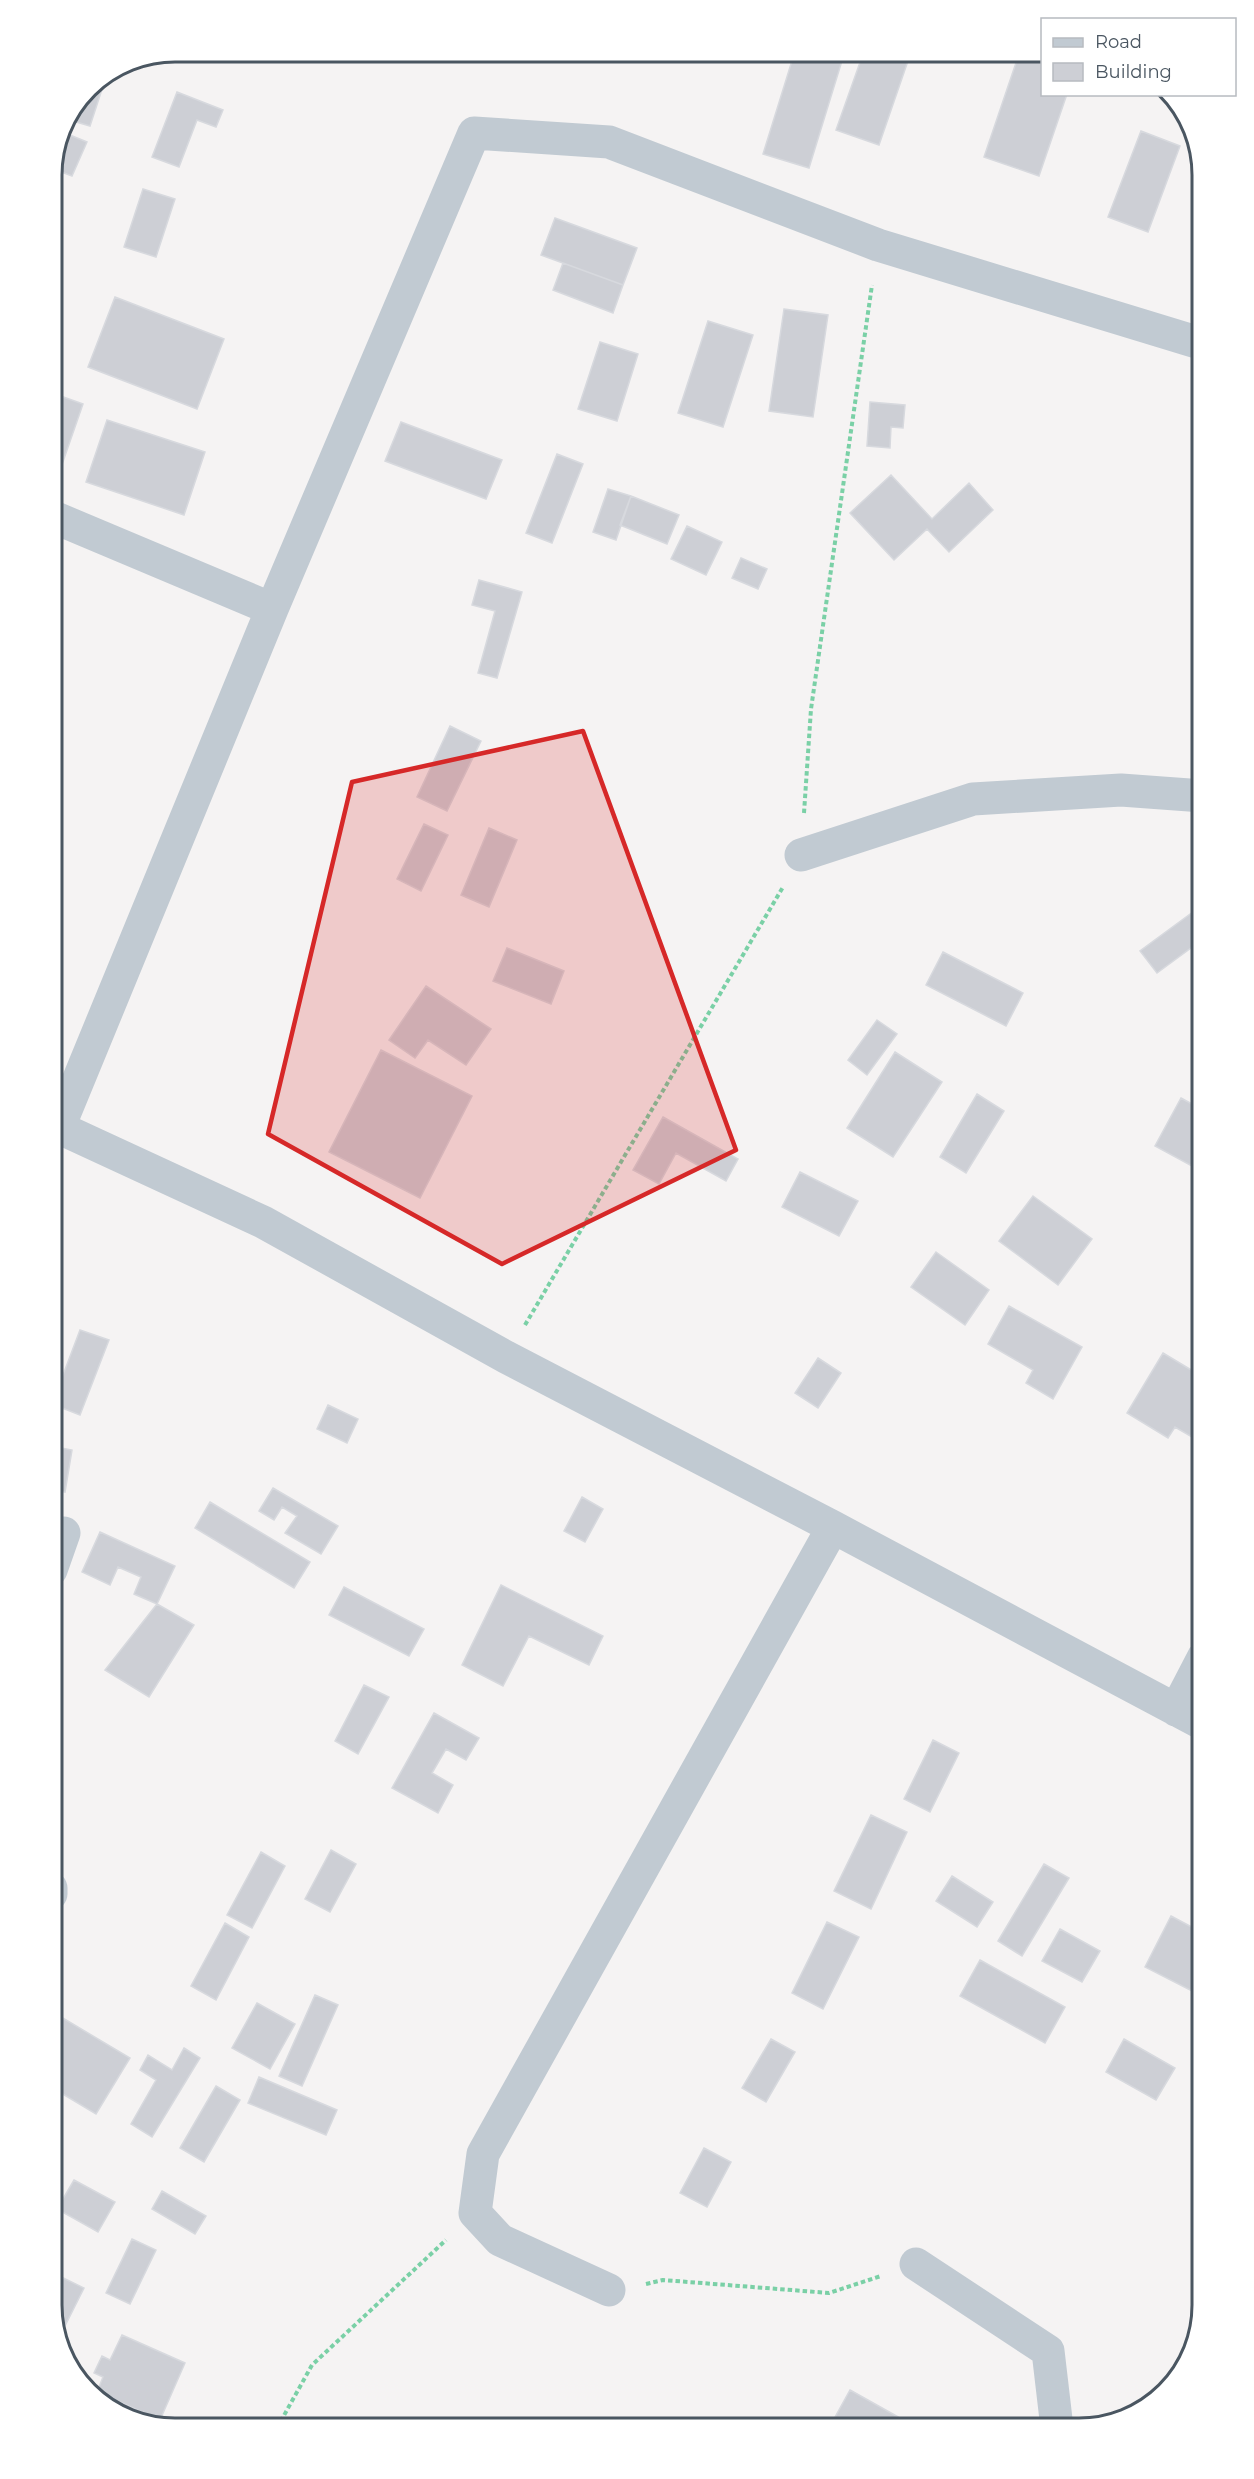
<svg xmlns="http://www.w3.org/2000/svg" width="1254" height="2479" viewBox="0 0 1254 2479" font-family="Montserrat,sans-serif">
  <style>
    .building { fill: #cdcfd5; stroke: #d7d9de; stroke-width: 1.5 }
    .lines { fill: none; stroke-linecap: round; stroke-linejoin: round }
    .path { stroke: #7ad0a6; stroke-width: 4; stroke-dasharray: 4.5 3; stroke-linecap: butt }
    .minor { stroke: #c1cad2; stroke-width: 33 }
    .marked { fill: #d62828; fill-opacity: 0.2; stroke: #d62828; stroke-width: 4.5; stroke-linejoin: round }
    .rim { fill: none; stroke: #4a5661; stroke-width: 3 }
  </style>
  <rect width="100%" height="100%" fill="#f5f3f3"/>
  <path class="building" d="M 795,51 L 845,51 L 809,168 L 763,154 Z
    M 864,51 L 888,51 L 909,58 L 879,145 L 836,130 Z
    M 1019,54 L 1042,62 L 1042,94 L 1067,94 L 1039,176 L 984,157 Z
    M 107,74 L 90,126 L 66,119 L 87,87 Z
    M 177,92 L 223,110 L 216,127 L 197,120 L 179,167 L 152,157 Z
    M 60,131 L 87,142 L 72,176 L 51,168 Z
    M 1141,131 L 1180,146 L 1148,232 L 1108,217 Z
    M 143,189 L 175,199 L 156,257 L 124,247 Z
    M 555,218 L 637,248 L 623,285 L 541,255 Z
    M 563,263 L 623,285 L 613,313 L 553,290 Z
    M 115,297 L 224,339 L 197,409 L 88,367 Z
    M 784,309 L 828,315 L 813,417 L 769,411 Z
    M 708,321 L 753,335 L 723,427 L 678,413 Z
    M 600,342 L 638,354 L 617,421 L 578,409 Z
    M 55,394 L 83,404 L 56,482 L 51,481 L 51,407 Z
    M 870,402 L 905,405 L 903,428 L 891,427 L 890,448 L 867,446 Z
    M 107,420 L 205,452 L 184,515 L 86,482 Z
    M 401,422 L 502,460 L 486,499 L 385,461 Z
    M 557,454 L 583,464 L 552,543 L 526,533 Z
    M 891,475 L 932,519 L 969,483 L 993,510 L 949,552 L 927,529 L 894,560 L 850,513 Z
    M 608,489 L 631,496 L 616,540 L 593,532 Z
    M 631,496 L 679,515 L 667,544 L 620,525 Z
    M 687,526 L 722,542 L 706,575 L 671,559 Z
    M 741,558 L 767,569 L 758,589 L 732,578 Z
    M 479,580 L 522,592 L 497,678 L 478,673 L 495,611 L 472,605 Z
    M 450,726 L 481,741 L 447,811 L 417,797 Z
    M 424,824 L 448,835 L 421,891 L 397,879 Z
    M 489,828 L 517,840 L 489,907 L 461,895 Z
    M 1201,906 L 1203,909 L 1203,939 L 1157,973 L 1140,951 Z
    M 507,948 L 564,971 L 551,1004 L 493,981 Z
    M 943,952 L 1023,993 L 1006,1026 L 926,985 Z
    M 426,986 L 491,1029 L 466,1065 L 428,1040 L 415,1058 L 389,1040 Z
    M 877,1020 L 897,1034 L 867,1075 L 848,1060 Z
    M 381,1050 L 472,1096 L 420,1198 L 329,1152 Z
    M 895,1052 L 942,1082 L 893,1157 L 847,1128 Z
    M 977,1094 L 1004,1111 L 966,1173 L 940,1157 Z
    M 1181,1098 L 1203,1110 L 1203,1172 L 1155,1146 Z
    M 663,1117 L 738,1159 L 726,1181 L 676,1153 L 659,1184 L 633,1170 Z
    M 800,1172 L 858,1201 L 839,1236 L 782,1207 Z
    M 1033,1196 L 1092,1239 L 1058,1285 L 999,1241 Z
    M 936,1252 L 989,1290 L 965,1325 L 911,1287 Z
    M 1009,1306 L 1082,1347 L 1053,1399 L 1026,1383 L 1033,1370 L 988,1344 Z
    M 80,1330 L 109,1340 L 80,1415 L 52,1404 Z
    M 1163,1353 L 1203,1377 L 1203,1419 L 1192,1437 L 1175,1427 L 1168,1438 L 1127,1413 Z
    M 818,1358 L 841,1373 L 818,1408 L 795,1393 Z
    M 328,1405 L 358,1419 L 347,1443 L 317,1429 Z
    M 51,1446 L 72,1450 L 65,1492 L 51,1489 Z
    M 273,1488 L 338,1526 L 321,1554 L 285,1533 L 297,1516 L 282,1507 L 274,1520 L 259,1511 Z
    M 582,1497 L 603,1509 L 585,1542 L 564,1531 Z
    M 210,1502 L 310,1562 L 294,1588 L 195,1528 Z
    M 100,1532 L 175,1566 L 157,1604 L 134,1594 L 141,1577 L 118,1567 L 110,1585 L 82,1572 Z
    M 501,1585 L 603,1636 L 589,1665 L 529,1636 L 503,1686 L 462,1665 Z
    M 344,1587 L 424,1629 L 409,1656 L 329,1615 Z
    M 157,1604 L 194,1625 L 149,1697 L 105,1670 Z
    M 364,1685 L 389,1697 L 358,1754 L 335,1741 Z
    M 434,1713 L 479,1738 L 466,1760 L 446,1749 L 432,1773 L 453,1785 L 438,1813 L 392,1788 Z
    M 933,1740 L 959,1753 L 930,1812 L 904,1799 Z
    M 871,1815 L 907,1832 L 871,1909 L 834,1891 Z
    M 331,1850 L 356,1864 L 330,1912 L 305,1899 Z
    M 261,1852 L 285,1866 L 252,1928 L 227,1915 Z
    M 1044,1864 L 1069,1878 L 1022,1956 L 998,1941 Z
    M 952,1876 L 993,1902 L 977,1927 L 936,1901 Z
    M 1171,1916 L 1203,1933 L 1203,1979 L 1196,1993 L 1145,1967 Z
    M 827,1922 L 859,1937 L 823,2009 L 792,1993 Z
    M 225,1923 L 249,1937 L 216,2000 L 191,1986 Z
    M 1060,1929 L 1100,1951 L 1082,1982 L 1042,1961 Z
    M 980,1960 L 1065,2007 L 1045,2043 L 960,1996 Z
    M 315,1995 L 338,2005 L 302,2086 L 279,2076 Z
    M 257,2003 L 295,2024 L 270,2069 L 232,2048 Z
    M 51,2011 L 130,2058 L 96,2114 L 51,2087 Z
    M 771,2039 L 795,2052 L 766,2102 L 742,2088 Z
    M 1124,2039 L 1175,2068 L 1156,2100 L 1106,2072 Z
    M 184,2048 L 200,2058 L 152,2137 L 131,2124 L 156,2080 L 140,2070 L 148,2055 L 172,2070 Z
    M 259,2077 L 337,2110 L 326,2135 L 248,2103 Z
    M 216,2086 L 240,2100 L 204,2162 L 180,2148 Z
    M 704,2148 L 731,2162 L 707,2207 L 680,2193 Z
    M 74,2180 L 115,2202 L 98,2232 L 57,2209 Z
    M 162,2191 L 206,2216 L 195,2234 L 152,2209 Z
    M 132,2239 L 156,2250 L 130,2304 L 106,2293 Z
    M 51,2272 L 84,2288 L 58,2340 L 51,2304 Z
    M 122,2335 L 185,2363 L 160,2420 L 97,2392 L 103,2377 L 94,2373 L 102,2356 L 110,2360 Z
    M 850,2390 L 918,2428 L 829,2428 Z"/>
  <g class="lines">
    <path class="path" d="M 804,813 L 811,709 L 872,285
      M 525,1325 L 783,887
      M 646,2284 L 663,2280 L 829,2293 L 881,2276
      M 277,2428 L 312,2365 L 446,2240"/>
    <path class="minor" d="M 51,516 L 272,609
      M 801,855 L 973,799 L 1121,790 L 1203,796
      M 51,1124 L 263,1222 L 506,1357 L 833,1527 L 1203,1724
      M 59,1127 L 272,609 L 474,133 L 609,142 L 878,245 L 1203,344
      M 51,1570 L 64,1533
      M 1176,1710 L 1203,1658
      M 51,1894 L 51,1888
      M 916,2264 L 1048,2351 L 1057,2428
      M 609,2290 L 500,2240 L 475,2213 L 483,2154 L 833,1527"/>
  </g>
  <path class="marked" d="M 583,731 L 736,1150 L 502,1264 L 268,1134 L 352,782 Z"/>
  <path d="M0 0H1254V2479H0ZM175 62H1079A113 113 0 0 1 1192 175V2305A113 113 0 0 1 1079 2418H175A113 113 0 0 1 62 2305V175A113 113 0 0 1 175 62Z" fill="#fff" fill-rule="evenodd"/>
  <path class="rim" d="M175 62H1079A113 113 0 0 1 1192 175V2305A113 113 0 0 1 1079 2418H175A113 113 0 0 1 62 2305V175A113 113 0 0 1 175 62Z"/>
  <rect x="1041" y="18" width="195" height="78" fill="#ffffff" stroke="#b7bbc0" stroke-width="1.5"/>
  <rect x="1053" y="38" width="30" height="9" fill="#c1cad2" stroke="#b7bbc0" stroke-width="1.5"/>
  <text x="1095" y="48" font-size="18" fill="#4a5661">Road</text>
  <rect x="1053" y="63" width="30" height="18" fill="#cdcfd5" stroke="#b7bbc0" stroke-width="1.5"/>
  <text x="1095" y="78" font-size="18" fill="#4a5661">Building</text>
</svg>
